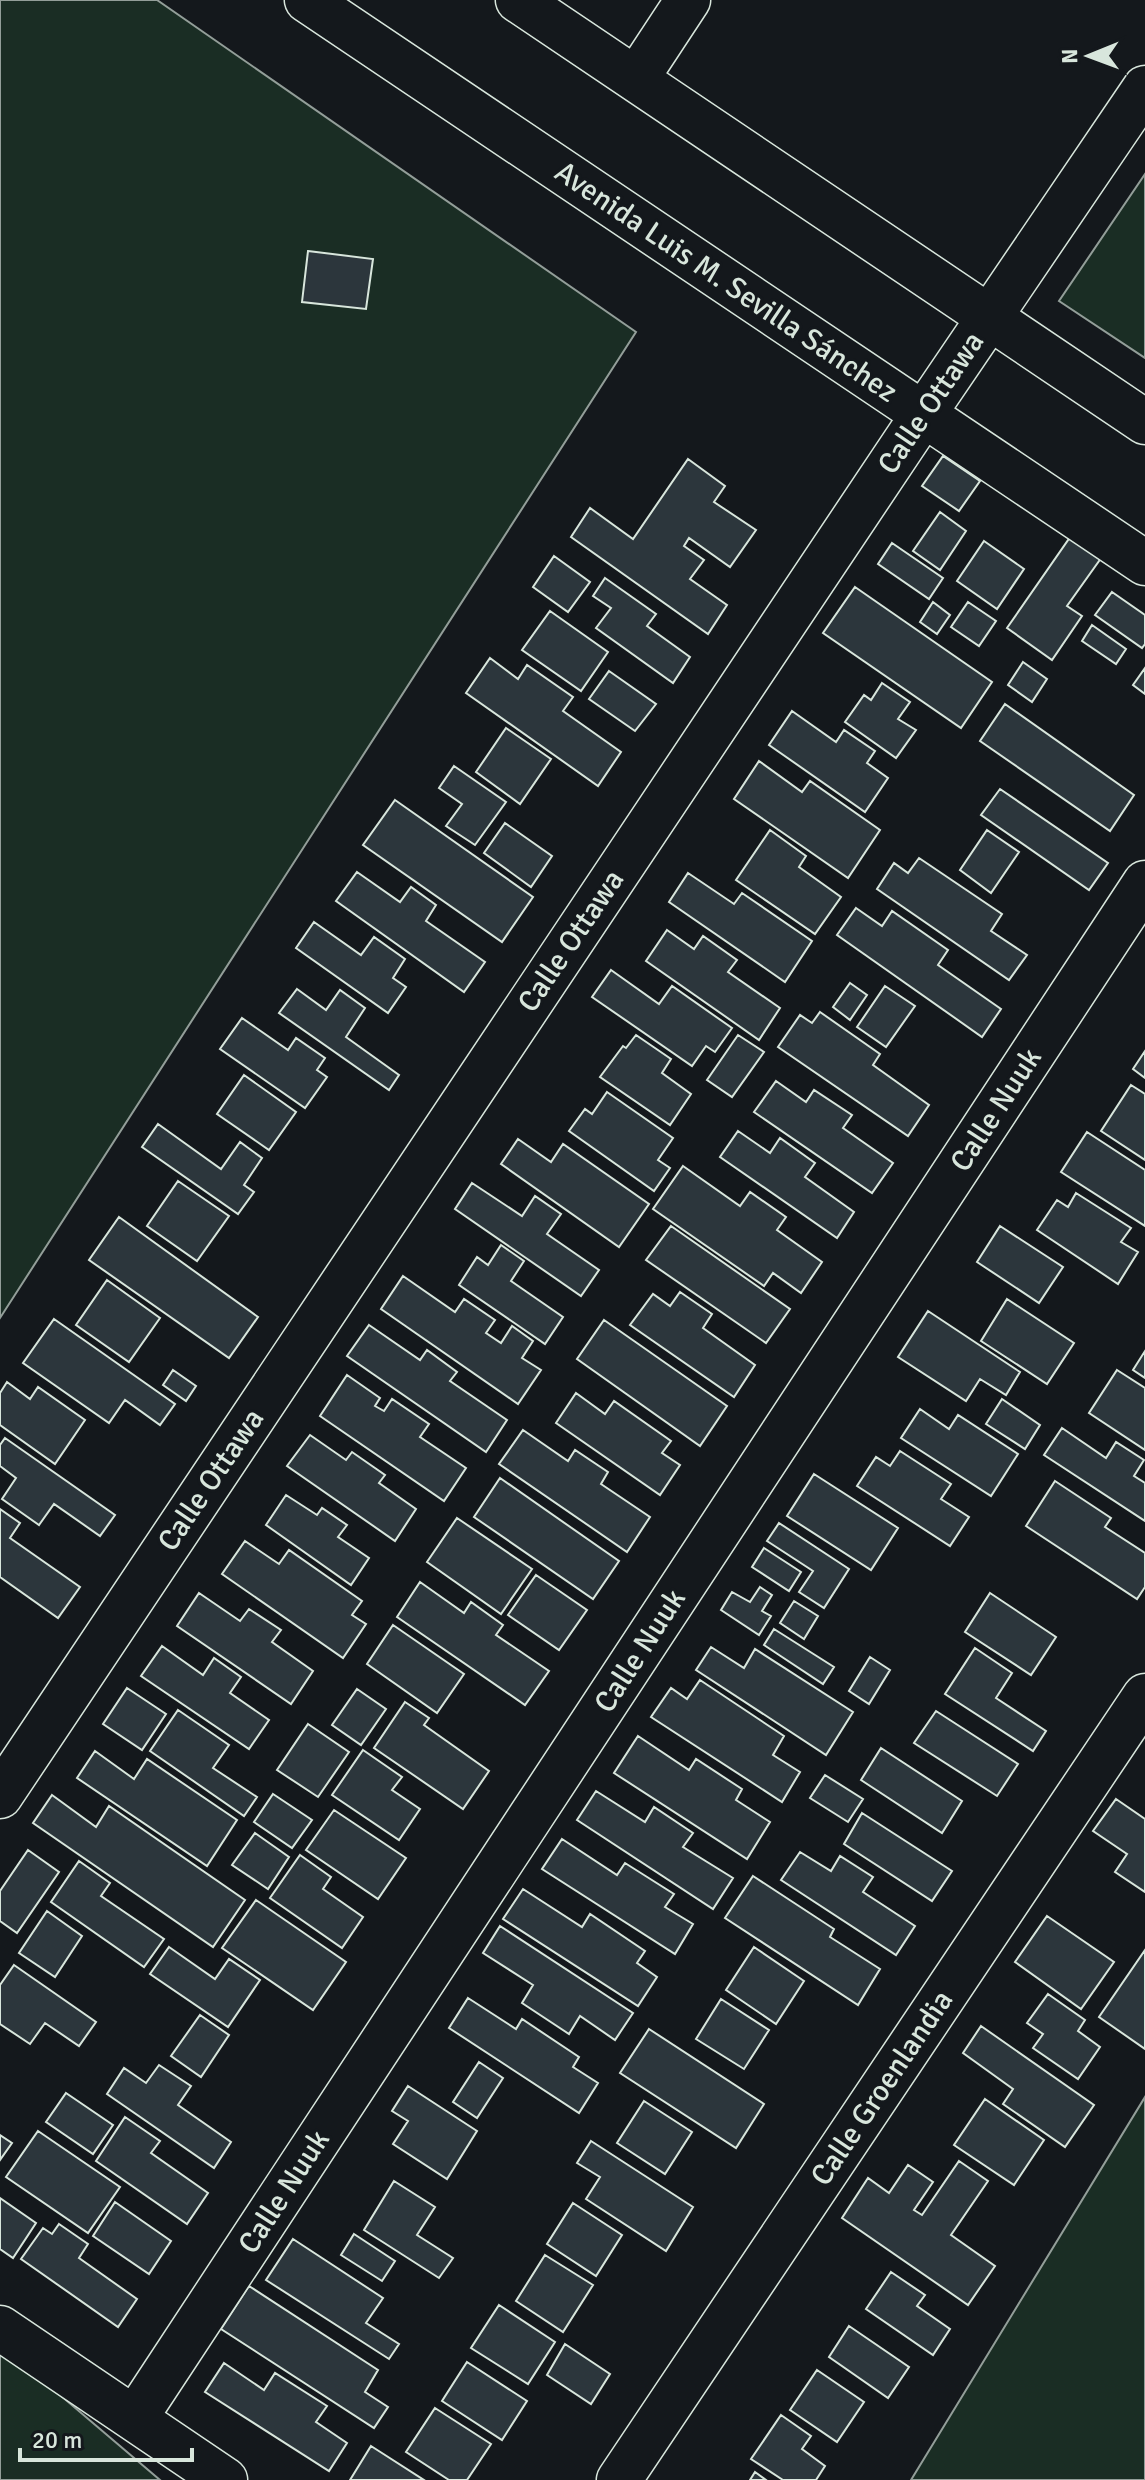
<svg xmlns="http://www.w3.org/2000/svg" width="1145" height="2480" viewBox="0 0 1145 2480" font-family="Signika,sans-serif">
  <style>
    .green { fill: #1a2d24; stroke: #939e99; stroke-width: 2 }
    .building { fill: #2c363c; stroke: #d8e6dc; stroke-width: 2 }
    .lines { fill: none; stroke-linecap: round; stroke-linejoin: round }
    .minor-casing { stroke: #d8e6dc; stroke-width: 47 }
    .minor { stroke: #14181c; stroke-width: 44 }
    .labels { text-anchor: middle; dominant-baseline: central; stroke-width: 6; stroke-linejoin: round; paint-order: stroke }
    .street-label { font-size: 30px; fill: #d8e6dc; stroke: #14181c }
  </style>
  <rect width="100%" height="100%" fill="#14181c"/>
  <path class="green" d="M 0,0 L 157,0 L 636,332 L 0,1318 Z
    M 1145,174 L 1145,358 L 1059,301 Z
    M 1145,2097 L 1145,2480 L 911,2480 Z
    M 0,2344 L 160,2480 L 0,2480 Z"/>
  <path class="building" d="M 308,251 L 373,259 L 366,309 L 302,302 Z
    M 943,456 L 980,481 L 959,511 L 922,486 Z
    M 688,459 L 725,486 L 714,502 L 756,530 L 730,567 L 689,538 L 684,546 L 704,560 L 690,579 L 727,605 L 708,634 L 571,537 L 590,508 L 633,539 Z
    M 940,512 L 966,531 L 940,570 L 913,551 Z
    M 1073,533 L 1104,554 L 1067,606 L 1082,616 L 1052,660 L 1007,628 Z
    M 984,541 L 1024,569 L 997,609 L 957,581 Z
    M 892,543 L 943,578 L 929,599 L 878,564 Z
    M 554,556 L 590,582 L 568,612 L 533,587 Z
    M 605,578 L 656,614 L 647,626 L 690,657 L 673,683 L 596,628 L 611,608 L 593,596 Z
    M 855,587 L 992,682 L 961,728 L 823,633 Z
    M 1112,592 L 1145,615 L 1145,644 L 1142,648 L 1095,615 Z
    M 933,602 L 950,615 L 937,634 L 920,622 Z
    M 968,602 L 996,621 L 979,646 L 951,627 Z
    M 550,611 L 608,652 L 581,691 L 522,650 Z
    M 1092,625 L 1126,649 L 1116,664 L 1082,641 Z
    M 490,658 L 518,679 L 527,665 L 573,697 L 563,711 L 621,752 L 598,786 L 466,693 Z
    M 1023,662 L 1047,679 L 1032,702 L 1008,685 Z
    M 1145,668 L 1145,694 L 1133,685 Z
    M 609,671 L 656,704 L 635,731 L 589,699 Z
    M 882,683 L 910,702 L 898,719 L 916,730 L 896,758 L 845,722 L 864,695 L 871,700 Z
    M 1005,704 L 1134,795 L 1110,831 L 980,741 Z
    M 792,711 L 836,742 L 844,730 L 875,751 L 867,763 L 888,778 L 865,812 L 769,745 Z
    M 506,728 L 551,759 L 520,804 L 476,772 Z
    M 759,761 L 802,792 L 810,781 L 880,830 L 848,878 L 734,799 Z
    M 454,766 L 506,802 L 475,845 L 446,826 L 462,804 L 439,788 Z
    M 1000,789 L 1108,863 L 1089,890 L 981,815 Z
    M 395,800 L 533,897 L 502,942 L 363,845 Z
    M 505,823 L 552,856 L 531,887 L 484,853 Z
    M 770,830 L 806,856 L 799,867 L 841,897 L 815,934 L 736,880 Z
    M 987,830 L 1019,852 L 991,893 L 960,870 Z
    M 919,858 L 1002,914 L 991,931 L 1027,955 L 1009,980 L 877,889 L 894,863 L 908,873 Z
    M 357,872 L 400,902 L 411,887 L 436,905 L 426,921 L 485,962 L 464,992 L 336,901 Z
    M 688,873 L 734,904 L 742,893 L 812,941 L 785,982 L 669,902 Z
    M 856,908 L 882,926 L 892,911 L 948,950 L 938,965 L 1001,1009 L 982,1037 L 837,935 Z
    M 314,922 L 361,955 L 374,937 L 405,959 L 393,978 L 406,987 L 388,1013 L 296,948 Z
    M 667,930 L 694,949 L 703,936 L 737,960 L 728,972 L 780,1008 L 759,1040 L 646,961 Z
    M 611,970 L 659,1004 L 672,986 L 732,1028 L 715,1052 L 706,1046 L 692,1066 L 592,997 Z
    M 850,983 L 867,995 L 850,1020 L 833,1007 Z
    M 885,986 L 915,1006 L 886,1047 L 857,1027 Z
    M 297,989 L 326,1010 L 340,990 L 365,1008 L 346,1037 L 399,1075 L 389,1090 L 279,1013 Z
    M 820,1012 L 880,1054 L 873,1065 L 929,1105 L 908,1136 L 778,1047 L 800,1015 L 812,1023 Z
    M 242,1018 L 288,1050 L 296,1038 L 325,1058 L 317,1070 L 327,1077 L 305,1108 L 220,1049 Z
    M 636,1035 L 671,1059 L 662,1073 L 691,1094 L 670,1125 L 600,1077 L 623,1046 L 626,1048 Z
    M 738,1035 L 764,1052 L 732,1097 L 707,1080 Z
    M 1145,1051 L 1145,1078 L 1133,1069 Z
    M 244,1075 L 296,1112 L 269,1150 L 217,1114 Z
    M 776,1081 L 806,1102 L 814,1090 L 852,1115 L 843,1128 L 893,1163 L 872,1193 L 754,1112 Z
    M 1131,1085 L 1145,1094 L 1145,1160 L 1101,1131 Z
    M 607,1092 L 673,1138 L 658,1160 L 670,1168 L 654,1191 L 569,1131 L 585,1109 L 592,1114 Z
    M 158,1124 L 221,1169 L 240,1142 L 262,1158 L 244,1185 L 254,1192 L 238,1214 L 142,1147 Z
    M 738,1131 L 770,1153 L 780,1138 L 815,1163 L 805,1177 L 854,1212 L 837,1238 L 720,1157 Z
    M 1087,1132 L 1145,1170 L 1145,1226 L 1061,1172 Z
    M 518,1139 L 551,1162 L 563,1144 L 649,1204 L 619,1247 L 501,1164 Z
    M 683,1166 L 740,1206 L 750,1192 L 786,1217 L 777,1230 L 822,1262 L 801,1293 L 773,1273 L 764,1286 L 653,1209 Z
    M 178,1181 L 229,1216 L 197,1261 L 147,1226 Z
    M 472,1183 L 522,1216 L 535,1196 L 561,1214 L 547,1234 L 599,1270 L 581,1296 L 455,1209 Z
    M 1076,1193 L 1131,1228 L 1121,1242 L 1138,1252 L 1118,1284 L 1037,1230 L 1057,1200 L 1068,1207 Z
    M 119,1217 L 258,1317 L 229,1358 L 89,1260 Z
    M 671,1226 L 790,1309 L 766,1343 L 646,1260 Z
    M 1000,1226 L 1063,1267 L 1039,1303 L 977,1262 Z
    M 501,1245 L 524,1261 L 511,1281 L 563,1317 L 545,1344 L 459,1285 L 477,1257 L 488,1265 Z
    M 403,1276 L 455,1312 L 464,1299 L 495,1320 L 486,1333 L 501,1343 L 512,1326 L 533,1341 L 522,1358 L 541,1370 L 518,1404 L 381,1309 Z
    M 107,1280 L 160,1318 L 129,1362 L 76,1325 Z
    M 680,1292 L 712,1314 L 703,1328 L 755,1365 L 734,1397 L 630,1325 L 653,1294 L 670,1306 Z
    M 1007,1299 L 1074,1343 L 1047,1384 L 981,1341 Z
    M 928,1311 L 1020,1372 L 1006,1395 L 980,1379 L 966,1401 L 898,1357 Z
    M 54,1319 L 175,1404 L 160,1425 L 125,1400 L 109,1423 L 23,1363 Z
    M 604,1320 L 727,1406 L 700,1446 L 577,1359 Z
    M 369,1325 L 420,1360 L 427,1350 L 457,1372 L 450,1381 L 507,1420 L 486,1452 L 347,1356 Z
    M 1145,1351 L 1145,1378 L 1133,1370 Z
    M 173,1370 L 196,1386 L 186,1401 L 163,1385 Z
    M 1117,1370 L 1145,1388 L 1145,1450 L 1089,1413 Z
    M 347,1375 L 380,1398 L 375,1406 L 384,1411 L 392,1399 L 429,1424 L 420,1437 L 466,1468 L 444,1501 L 320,1416 Z
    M 7,1382 L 30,1399 L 38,1387 L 85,1420 L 55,1464 L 0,1425 L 0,1393 Z
    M 576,1393 L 605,1414 L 614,1401 L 671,1441 L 662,1453 L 680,1465 L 660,1495 L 556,1423 Z
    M 1002,1399 L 1040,1425 L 1025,1449 L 986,1424 Z
    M 920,1409 L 949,1429 L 958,1415 L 1018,1454 L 991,1496 L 901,1438 Z
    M 1062,1428 L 1106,1458 L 1116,1442 L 1144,1460 L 1134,1476 L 1145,1483 L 1145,1521 L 1044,1455 Z
    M 523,1430 L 568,1461 L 575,1450 L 608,1472 L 601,1484 L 650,1517 L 627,1552 L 499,1464 Z
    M 310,1435 L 346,1460 L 352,1452 L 385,1475 L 379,1483 L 416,1509 L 395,1541 L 287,1466 Z
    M 5,1438 L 115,1515 L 100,1536 L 54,1504 L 39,1525 L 2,1499 L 16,1478 L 0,1466 L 0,1445 Z
    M 900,1451 L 951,1484 L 941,1499 L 969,1517 L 950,1546 L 857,1486 L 876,1457 L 890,1466 Z
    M 814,1474 L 898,1528 L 871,1570 L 787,1516 Z
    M 500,1478 L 619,1561 L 593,1599 L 474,1517 Z
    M 1055,1481 L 1111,1518 L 1105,1527 L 1145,1553 L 1145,1587 L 1137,1599 L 1026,1526 Z
    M 286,1495 L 317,1515 L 322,1508 L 347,1525 L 338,1537 L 369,1558 L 351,1585 L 266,1525 Z
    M 0,1509 L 20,1523 L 10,1538 L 80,1587 L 58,1618 L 0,1577 Z
    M 457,1518 L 532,1569 L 501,1614 L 427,1562 Z
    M 779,1523 L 849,1569 L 824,1608 L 799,1592 L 813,1571 L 767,1541 Z
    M 245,1541 L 279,1564 L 289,1550 L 362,1601 L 352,1615 L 366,1624 L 343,1658 L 222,1574 Z
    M 764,1548 L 801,1572 L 789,1591 L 752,1567 Z
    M 536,1575 L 587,1610 L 559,1650 L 508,1615 Z
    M 420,1582 L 464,1613 L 471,1602 L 503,1625 L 496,1635 L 549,1671 L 525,1705 L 397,1617 Z
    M 760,1587 L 772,1595 L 762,1611 L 771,1616 L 759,1635 L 721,1610 L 732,1592 L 750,1602 Z
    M 199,1593 L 240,1621 L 249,1609 L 281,1630 L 272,1642 L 313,1671 L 291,1704 L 177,1626 Z
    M 990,1593 L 1056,1637 L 1031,1675 L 965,1632 Z
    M 794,1601 L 818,1616 L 804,1639 L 780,1623 Z
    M 393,1625 L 464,1674 L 437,1713 L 367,1664 Z
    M 774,1629 L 834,1667 L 823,1684 L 764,1645 Z
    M 162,1646 L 203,1675 L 214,1658 L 241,1677 L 230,1693 L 269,1720 L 249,1749 L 141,1676 Z
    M 711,1647 L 744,1668 L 755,1649 L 853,1712 L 826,1755 L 696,1670 Z
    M 975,1648 L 1012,1673 L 996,1698 L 1046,1731 L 1033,1751 L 945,1694 Z
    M 870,1657 L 890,1670 L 869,1704 L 849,1691 Z
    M 700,1680 L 784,1736 L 773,1755 L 800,1772 L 782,1802 L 651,1717 L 671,1688 L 687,1699 Z
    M 127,1688 L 166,1714 L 142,1750 L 103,1724 Z
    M 357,1689 L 386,1709 L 361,1745 L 332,1725 Z
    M 405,1702 L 429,1718 L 424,1725 L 489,1771 L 463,1809 L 374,1748 Z
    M 178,1710 L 229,1745 L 213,1768 L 257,1797 L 244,1816 L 150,1751 Z
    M 936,1711 L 1018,1764 L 997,1796 L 914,1743 Z
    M 308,1724 L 349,1752 L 318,1797 L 277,1770 Z
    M 638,1736 L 689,1770 L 696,1759 L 742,1789 L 736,1800 L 770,1822 L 747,1859 L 614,1773 Z
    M 881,1748 L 962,1801 L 942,1833 L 861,1780 Z
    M 363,1750 L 402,1777 L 392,1790 L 420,1809 L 399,1840 L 332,1795 Z
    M 95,1751 L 134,1779 L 147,1759 L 237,1820 L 207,1866 L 77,1778 Z
    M 825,1775 L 863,1799 L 848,1822 L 810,1798 Z
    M 596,1791 L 645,1822 L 654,1807 L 693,1833 L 683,1847 L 733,1878 L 713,1909 L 577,1820 Z
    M 273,1794 L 312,1820 L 292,1848 L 254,1822 Z
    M 52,1795 L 96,1827 L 109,1806 L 245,1900 L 213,1947 L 33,1823 Z
    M 1116,1799 L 1145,1819 L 1145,1892 L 1115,1872 L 1127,1854 L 1093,1831 Z
    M 334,1810 L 406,1858 L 378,1899 L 306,1850 Z
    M 862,1813 L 952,1871 L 932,1901 L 844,1844 Z
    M 255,1833 L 289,1857 L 268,1889 L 232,1865 Z
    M 562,1839 L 617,1875 L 625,1863 L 674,1894 L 665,1907 L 693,1924 L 675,1954 L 542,1869 Z
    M 28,1850 L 59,1872 L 17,1933 L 0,1921 L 0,1891 Z
    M 800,1852 L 831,1871 L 840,1856 L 873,1877 L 863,1892 L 915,1926 L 896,1955 L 781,1880 Z
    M 300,1855 L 331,1877 L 323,1889 L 363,1917 L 342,1948 L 270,1898 Z
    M 79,1861 L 110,1883 L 101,1896 L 164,1939 L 144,1967 L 51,1902 Z
    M 753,1876 L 834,1929 L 830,1937 L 880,1969 L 858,2005 L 725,1918 Z
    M 523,1889 L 582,1927 L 590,1914 L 645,1951 L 637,1963 L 657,1977 L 638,2006 L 503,1919 Z
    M 256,1900 L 346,1962 L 313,2010 L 222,1948 Z
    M 47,1911 L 82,1936 L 55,1977 L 19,1953 Z
    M 1047,1916 L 1114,1962 L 1081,2009 L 1015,1962 Z
    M 500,1926 L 633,2013 L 615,2040 L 580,2016 L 569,2034 L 522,2003 L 533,1985 L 483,1953 Z
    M 169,1947 L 215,1979 L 229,1959 L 260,1980 L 228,2027 L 150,1974 Z
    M 754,1947 L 804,1981 L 776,2024 L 726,1990 Z
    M 1145,1950 L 1145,2049 L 1099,2017 Z
    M 14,1965 L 96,2022 L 79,2046 L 45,2023 L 30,2044 L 0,2024 L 0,1985 Z
    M 1048,1994 L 1085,2020 L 1078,2031 L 1100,2047 L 1078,2079 L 1033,2048 L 1043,2034 L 1027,2023 Z
    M 468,1998 L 516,2029 L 522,2019 L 579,2057 L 573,2067 L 598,2083 L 579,2113 L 449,2028 Z
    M 721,1999 L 769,2030 L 744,2069 L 696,2039 Z
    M 200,2015 L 229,2035 L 201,2077 L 171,2056 Z
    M 981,2026 L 1094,2105 L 1065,2147 L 1003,2104 L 1013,2089 L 963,2053 Z
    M 649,2029 L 764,2104 L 736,2148 L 620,2073 Z
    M 479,2062 L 503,2078 L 477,2118 L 453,2102 Z
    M 159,2065 L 191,2086 L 178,2105 L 231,2142 L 214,2168 L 107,2094 L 124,2068 L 146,2083 Z
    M 408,2086 L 477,2131 L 447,2179 L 393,2144 L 408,2121 L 392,2111 Z
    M 66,2093 L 113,2125 L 93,2154 L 46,2122 Z
    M 985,2099 L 1044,2140 L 1014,2185 L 954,2145 Z
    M 644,2101 L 692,2132 L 665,2174 L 617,2143 Z
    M 125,2117 L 160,2141 L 151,2153 L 208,2193 L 187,2224 L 96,2161 Z
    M 38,2131 L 120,2187 L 88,2233 L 6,2177 Z
    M 0,2135 L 12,2143 L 0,2160 Z
    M 591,2141 L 693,2207 L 666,2251 L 586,2199 L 600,2177 L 577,2163 Z
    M 959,2161 L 988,2181 L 951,2235 L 995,2266 L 968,2305 L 842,2218 L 868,2178 L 889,2193 L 908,2165 L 933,2182 L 914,2210 L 922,2215 Z
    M 394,2181 L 435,2207 L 417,2235 L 453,2258 L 439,2278 L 364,2230 Z
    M 0,2198 L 36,2223 L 13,2258 L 0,2249 Z
    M 115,2202 L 171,2241 L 149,2274 L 93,2236 Z
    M 573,2203 L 622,2235 L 596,2276 L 547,2244 Z
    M 59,2224 L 88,2244 L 79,2258 L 137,2299 L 118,2327 L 21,2259 L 43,2228 L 52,2234 Z
    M 354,2234 L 395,2261 L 382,2281 L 341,2255 Z
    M 293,2239 L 383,2298 L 366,2323 L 399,2344 L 389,2359 L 266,2280 Z
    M 545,2255 L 593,2285 L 563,2332 L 516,2301 Z
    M 891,2272 L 925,2295 L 917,2306 L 950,2329 L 933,2355 L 866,2309 Z
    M 249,2286 L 378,2370 L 365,2392 L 388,2407 L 374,2428 L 221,2329 Z
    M 499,2305 L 555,2342 L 528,2384 L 471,2348 Z
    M 849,2326 L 909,2367 L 888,2398 L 829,2357 Z
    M 565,2344 L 610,2374 L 591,2404 L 547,2375 Z
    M 467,2362 L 527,2401 L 502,2440 L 442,2401 Z
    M 224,2363 L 264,2390 L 275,2373 L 327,2406 L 316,2422 L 347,2443 L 329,2471 L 205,2392 Z
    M 817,2370 L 864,2402 L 837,2442 L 790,2410 Z
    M 435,2408 L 491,2444 L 467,2480 L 449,2480 L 406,2452 Z
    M 781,2415 L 811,2436 L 802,2449 L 825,2466 L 816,2480 L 783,2480 L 751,2459 Z
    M 371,2446 L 424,2480 L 350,2480 Z
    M 755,2472 L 766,2480 L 750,2480 Z"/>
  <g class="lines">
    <g class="minor-casing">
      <path id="minor" d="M 307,0 L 1145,563
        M 518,0 L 1145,422
        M 636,79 L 688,0
        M 0,1796 L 923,415 L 1145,88
        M 0,2328 L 225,2480
        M 135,2418 L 1145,883
        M 619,2480 L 1145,1696"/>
    </g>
    <use href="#minor" class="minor"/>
  </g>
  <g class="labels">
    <g class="street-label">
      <text transform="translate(726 282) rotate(34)">Avenida Luis M. Sevilla Sánchez</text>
      <text transform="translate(931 403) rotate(-56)">Calle Ottawa</text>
      <text transform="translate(571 941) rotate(-56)">Calle Ottawa</text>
      <text transform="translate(996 1110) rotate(-57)">Calle Nuuk</text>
      <text transform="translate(211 1480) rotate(-56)">Calle Ottawa</text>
      <text transform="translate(640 1651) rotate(-57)">Calle Nuuk</text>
      <text transform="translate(882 2088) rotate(-56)">Calle Groenlandia</text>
      <text transform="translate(284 2192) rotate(-57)">Calle Nuuk</text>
    </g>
  </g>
  <g transform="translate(1089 56) rotate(269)" stroke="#14181c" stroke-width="6" paint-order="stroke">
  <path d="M0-6L14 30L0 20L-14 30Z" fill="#d8e6dc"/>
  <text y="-12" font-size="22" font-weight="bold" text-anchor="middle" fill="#d8e6dc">N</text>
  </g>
  <path d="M20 2448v12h172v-12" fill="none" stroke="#d8e6dc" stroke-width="4"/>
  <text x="32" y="2448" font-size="24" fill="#d8e6dc" stroke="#14181c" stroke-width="6" paint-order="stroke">20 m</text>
</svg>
